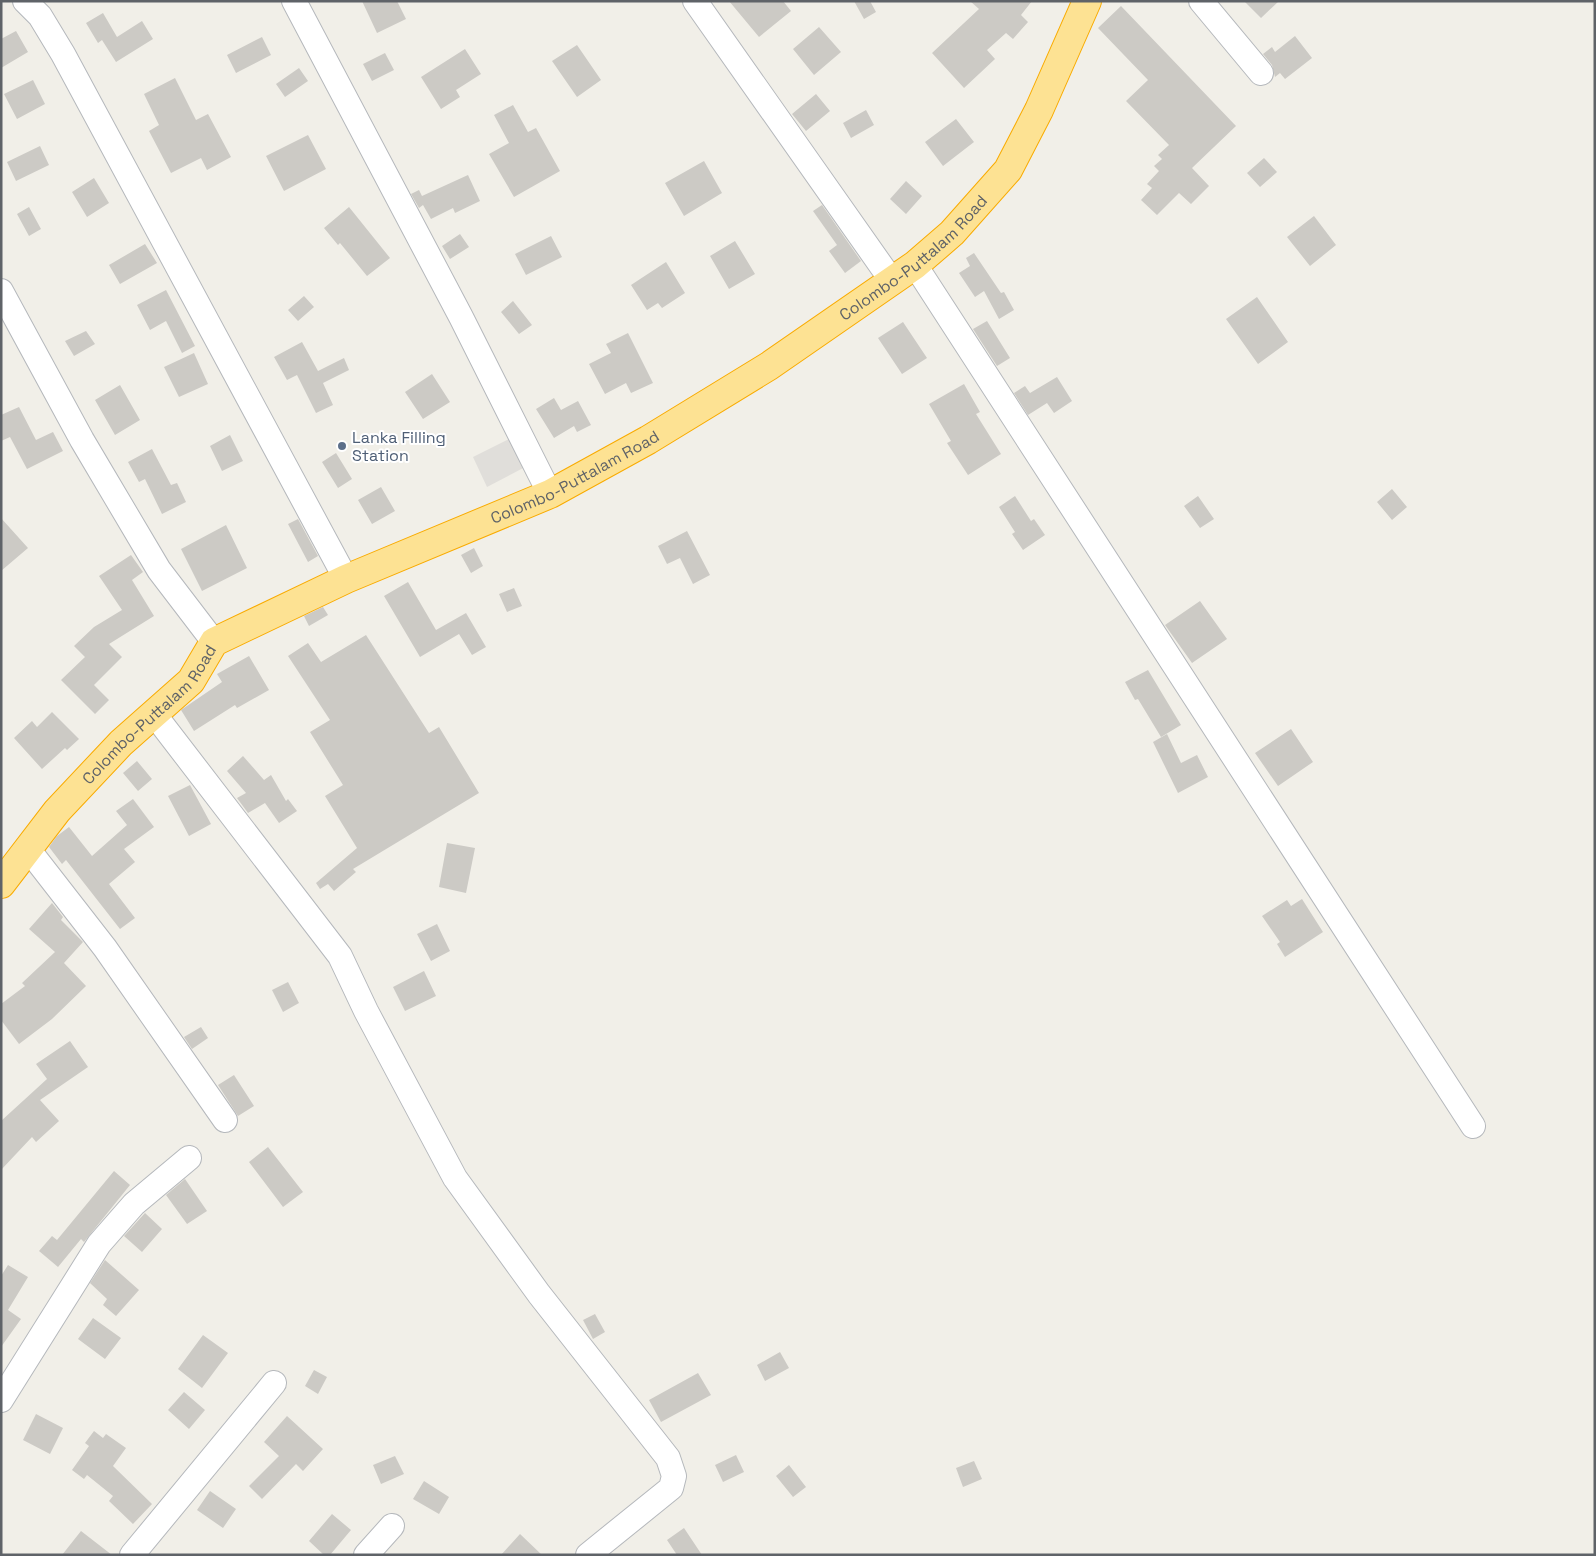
<svg xmlns="http://www.w3.org/2000/svg" width="1596" height="1556" viewBox="0 0 1596 1556" font-family="'Space Grotesk',sans-serif">
  <style>
    .industrial { fill: #e0deda }
    .building { fill: #cccac5 }
    .lines { fill: none; stroke-linecap: round; stroke-linejoin: round }
    .minor-casing { stroke: #b5b8bc; stroke-width: 26 }
    .highway-casing { stroke: #f9ab00; stroke-width: 30 }
    .minor { stroke: #fff; stroke-width: 24 }
    .highway { stroke: #fde293; stroke-width: 28 }
    .service-dot { fill: #5c6f8a; stroke: #fff; stroke-width: 2 }
    .labels { text-anchor: middle; dominant-baseline: central; stroke-width: 4; stroke-linejoin: round; paint-order: stroke }
    .street-label { font-size: 16px; fill: #5f6368; stroke: #fff }
    .service-label { font-size: 16px; fill: #4e5e75; stroke: #fff; text-anchor: start }
  </style>
  <rect width="100%" height="100%" fill="#f1efe8"/>
  <path class="industrial" d="M 513,437 L 527,466 L 487,487 L 473,457 Z"/>
  <path class="building" d="M 362,1 L 397,1 L 406,19 L 377,33 Z
    M 729,1 L 783,1 L 791,11 L 759,37 Z
    M 854,1 L 870,1 L 876,12 L 864,19 Z
    M 970,1 L 1032,1 L 1021,15 L 1028,22 L 1013,39 L 1006,33 L 987,50 L 995,59 L 964,88 L 932,53 L 979,9 Z
    M 1244,1 L 1279,1 L 1261,18 Z
    M 1121,6 L 1236,126 L 1192,168 L 1209,186 L 1191,204 L 1179,193 L 1157,215 L 1141,200 L 1152,188 L 1147,184 L 1159,171 L 1154,166 L 1162,159 L 1158,155 L 1169,145 L 1126,101 L 1148,80 L 1098,28 Z
    M 103,13 L 117,37 L 142,21 L 153,39 L 116,62 L 102,40 L 98,43 L 86,23 Z
    M 819,27 L 841,52 L 814,75 L 793,49 Z
    M 16,31 L 28,52 L 1,68 L 1,39 Z
    M 1295,36 L 1312,58 L 1285,79 L 1280,73 L 1275,77 L 1272,65 L 1263,54 L 1272,47 L 1275,52 Z
    M 262,37 L 271,55 L 236,73 L 227,55 Z
    M 577,45 L 601,80 L 577,97 L 552,61 Z
    M 465,49 L 481,74 L 456,90 L 460,97 L 441,109 L 421,77 Z
    M 385,53 L 394,70 L 372,81 L 363,64 Z
    M 299,68 L 308,81 L 285,97 L 276,84 Z
    M 175,78 L 196,120 L 208,114 L 231,157 L 207,170 L 201,158 L 171,173 L 149,131 L 159,125 L 144,94 Z
    M 33,80 L 45,104 L 17,119 L 4,94 Z
    M 816,94 L 830,111 L 806,131 L 792,114 Z
    M 513,105 L 528,132 L 536,128 L 560,171 L 514,197 L 489,154 L 509,143 L 494,115 Z
    M 866,110 L 874,125 L 851,138 L 843,123 Z
    M 956,119 L 974,142 L 943,166 L 925,142 Z
    M 308,135 L 326,169 L 284,191 L 266,156 Z
    M 40,146 L 49,165 L 16,181 L 7,162 Z
    M 1264,158 L 1277,172 L 1260,187 L 1247,173 Z
    M 704,161 L 722,193 L 684,216 L 665,183 Z
    M 468,175 L 480,201 L 455,213 L 453,208 L 431,219 L 423,205 L 419,208 L 411,194 L 419,190 L 422,196 Z
    M 94,178 L 109,203 L 87,217 L 72,192 Z
    M 906,181 L 922,196 L 906,214 L 890,199 Z
    M 822,205 L 861,261 L 845,273 L 829,251 L 837,245 L 813,211 Z
    M 29,207 L 41,229 L 29,236 L 17,214 Z
    M 349,207 L 390,258 L 367,276 L 340,243 L 338,245 L 324,228 Z
    M 1314,216 L 1336,245 L 1310,266 L 1287,237 Z
    M 460,234 L 469,247 L 450,259 L 442,246 Z
    M 551,236 L 562,257 L 526,275 L 515,254 Z
    M 735,241 L 755,274 L 729,289 L 710,256 Z
    M 145,244 L 157,263 L 120,284 L 109,265 Z
    M 974,253 L 1001,293 L 1004,292 L 1014,310 L 999,319 L 984,291 L 975,297 L 959,273 L 970,266 L 966,258 Z
    M 666,262 L 685,293 L 662,308 L 658,303 L 647,310 L 631,285 Z
    M 166,290 L 195,346 L 182,353 L 166,321 L 150,330 L 137,305 Z
    M 304,296 L 314,307 L 298,321 L 288,310 Z
    M 1257,297 L 1288,342 L 1258,364 L 1226,319 Z
    M 513,301 L 532,325 L 519,334 L 501,312 Z
    M 987,321 L 1010,358 L 997,366 L 973,329 Z
    M 903,322 L 927,358 L 902,374 L 878,338 Z
    M 86,331 L 95,344 L 74,356 L 65,341 Z
    M 628,333 L 653,383 L 631,393 L 626,383 L 605,394 L 589,364 L 611,353 L 606,344 Z
    M 302,342 L 318,371 L 344,358 L 349,370 L 323,383 L 333,405 L 316,413 L 297,375 L 287,380 L 274,357 Z
    M 194,353 L 208,384 L 179,397 L 164,367 Z
    M 432,374 L 450,402 L 423,419 L 405,392 Z
    M 1057,377 L 1072,401 L 1054,413 L 1047,403 L 1028,415 L 1014,393 L 1025,386 L 1030,393 Z
    M 964,384 L 980,412 L 976,414 L 1001,454 L 968,475 L 947,443 L 951,441 L 929,404 Z
    M 120,385 L 140,420 L 115,435 L 95,400 Z
    M 554,398 L 561,410 L 578,401 L 591,425 L 577,432 L 574,426 L 554,438 L 536,409 Z
    M 19,407 L 36,440 L 53,432 L 63,451 L 27,469 L 10,437 L 1,441 L 1,415 Z
    M 230,435 L 243,461 L 222,471 L 210,446 Z
    M 152,449 L 171,485 L 177,483 L 186,502 L 162,514 L 145,479 L 139,482 L 128,462 Z
    M 336,453 L 352,479 L 338,488 L 322,462 Z
    M 381,487 L 395,511 L 372,524 L 358,500 Z
    M 1392,489 L 1407,507 L 1392,520 L 1377,502 Z
    M 1015,496 L 1031,521 L 1034,519 L 1045,535 L 1023,550 L 1012,534 L 1015,532 L 999,507 Z
    M 1198,496 L 1214,519 L 1200,528 L 1184,506 Z
    M 1,518 L 28,548 L 1,571 Z
    M 298,519 L 318,556 L 308,562 L 288,524 Z
    M 226,525 L 247,568 L 202,591 L 181,549 Z
    M 687,531 L 710,575 L 693,584 L 680,558 L 667,564 L 658,546 Z
    M 474,548 L 483,566 L 471,573 L 461,555 Z
    M 131,555 L 143,572 L 132,580 L 154,616 L 109,644 L 122,657 L 94,685 L 109,700 L 95,714 L 61,680 L 85,657 L 74,646 L 94,627 L 122,610 L 99,576 Z
    M 408,582 L 436,630 L 466,613 L 486,647 L 472,655 L 459,634 L 420,657 L 384,596 Z
    M 514,588 L 522,606 L 507,612 L 499,594 Z
    M 1200,601 L 1227,639 L 1192,663 L 1165,625 Z
    M 323,607 L 328,615 L 309,626 L 304,616 Z
    M 366,635 L 429,733 L 439,727 L 479,793 L 353,869 L 356,872 L 334,891 L 328,884 L 320,889 L 316,883 L 357,848 L 325,796 L 343,785 L 310,732 L 330,720 L 288,656 L 308,643 L 321,662 Z
    M 249,656 L 269,690 L 237,708 L 235,705 L 194,731 L 181,710 L 222,682 L 217,674 Z
    M 1148,670 L 1181,725 L 1161,737 L 1138,699 L 1135,700 L 1125,682 Z
    M 52,712 L 79,739 L 67,750 L 65,748 L 42,769 L 14,738 L 32,721 L 37,727 Z
    M 1291,729 L 1313,762 L 1278,786 L 1255,753 Z
    M 1167,734 L 1181,763 L 1197,755 L 1208,777 L 1178,793 L 1153,742 Z
    M 243,756 L 264,780 L 271,775 L 286,801 L 288,799 L 297,811 L 279,823 L 265,803 L 248,813 L 237,798 L 246,793 L 227,771 Z
    M 137,761 L 152,779 L 138,791 L 123,773 Z
    M 190,785 L 211,824 L 189,836 L 168,796 Z
    M 133,799 L 154,827 L 124,849 L 135,862 L 109,884 L 135,918 L 120,929 L 66,860 L 62,864 L 49,847 L 57,836 L 69,827 L 92,856 L 127,825 L 116,811 Z
    M 447,843 L 475,848 L 466,893 L 439,887 Z
    M 1302,899 L 1323,932 L 1285,957 L 1277,944 L 1280,942 L 1262,916 L 1287,900 L 1291,906 Z
    M 52,903 L 63,917 L 61,920 L 83,942 L 64,963 L 86,986 L 52,1019 L 19,1044 L 1,1020 L 1,1004 L 25,986 L 22,983 L 55,952 L 29,929 Z
    M 437,924 L 450,951 L 431,961 L 417,934 Z
    M 424,971 L 436,996 L 405,1011 L 393,987 Z
    M 288,982 L 299,1003 L 283,1012 L 272,990 Z
    M 201,1027 L 208,1038 L 192,1049 L 184,1037 Z
    M 70,1041 L 88,1067 L 40,1100 L 59,1121 L 36,1142 L 32,1137 L 1,1170 L 1,1121 L 47,1079 L 36,1064 Z
    M 234,1075 L 254,1106 L 238,1116 L 218,1085 Z
    M 268,1147 L 303,1192 L 283,1207 L 249,1162 Z
    M 114,1171 L 130,1185 L 84,1242 L 81,1239 L 58,1267 L 39,1251 L 52,1236 L 57,1240 Z
    M 185,1179 L 207,1211 L 187,1224 L 166,1195 Z
    M 145,1213 L 162,1229 L 142,1252 L 124,1236 Z
    M 105,1260 L 139,1290 L 116,1316 L 103,1305 L 107,1299 L 90,1283 Z
    M 8,1265 L 28,1277 L 8,1310 L 21,1319 L 1,1347 L 1,1276 Z
    M 595,1314 L 605,1332 L 593,1339 L 583,1320 Z
    M 93,1318 L 121,1338 L 105,1359 L 78,1339 Z
    M 203,1335 L 228,1353 L 202,1388 L 178,1369 Z
    M 780,1352 L 789,1368 L 765,1381 L 757,1365 Z
    M 314,1370 L 327,1377 L 318,1394 L 305,1386 Z
    M 698,1373 L 711,1395 L 661,1422 L 649,1400 Z
    M 184,1392 L 205,1410 L 189,1429 L 168,1410 Z
    M 36,1414 L 63,1428 L 50,1454 L 23,1440 Z
    M 287,1416 L 323,1449 L 303,1471 L 296,1464 L 262,1499 L 249,1486 L 279,1456 L 264,1442 Z
    M 94,1431 L 103,1438 L 106,1434 L 126,1448 L 113,1466 L 152,1504 L 133,1524 L 109,1501 L 113,1496 L 87,1475 L 84,1479 L 72,1470 L 89,1446 L 85,1443 Z
    M 736,1455 L 744,1472 L 723,1482 L 715,1465 Z
    M 395,1456 L 404,1474 L 381,1484 L 373,1465 Z
    M 974,1461 L 982,1479 L 963,1487 L 956,1468 Z
    M 789,1465 L 806,1487 L 793,1497 L 776,1476 Z
    M 424,1481 L 449,1497 L 439,1514 L 413,1499 Z
    M 210,1491 L 236,1509 L 223,1528 L 197,1510 Z
    M 332,1514 L 351,1530 L 330,1555 L 324,1555 L 309,1541 Z
    M 684,1528 L 702,1555 L 677,1555 L 667,1540 Z
    M 81,1531 L 112,1555 L 62,1555 Z
    M 520,1534 L 542,1555 L 501,1555 Z"/>
  <g class="lines">
    <g class="minor-casing">
      <path id="minor" d="M 25,1 L 40,16 L 63,54 L 346,579
        M 294,1 L 461,317 L 550,494
        M 695,1 L 892,281
        M 1201,1 L 1261,73
        M 915,265 L 1473,1126
        M 1,291 L 82,440 L 159,570 L 214,642
        M 154,714 L 340,956 L 366,1011 L 455,1178 L 539,1294 L 668,1458 L 674,1476 L 671,1488 L 588,1555
        M 28,849 L 105,948 L 225,1120
        M 1,1400 L 99,1244 L 134,1204 L 189,1158
        M 132,1555 L 274,1383
        M 366,1555 L 392,1526"/>
    </g>
    <g class="highway-casing">
      <g id="highway">
        <path id="s1" d="M 1,884 L 57,811 L 121,743 L 191,681 L 214,642 L 346,579 L 550,494 L 648,440 L 769,366 L 915,265 L 952,233 L 1008,170 L 1039,110 L 1087,1"/>
      </g>
    </g>
    <use href="#minor" class="minor"/>
    <use href="#highway" class="highway"/>
  </g>
  <circle class="service-dot" cx="342" cy="446" r="5"/>
  <g class="labels">
    <g class="street-label">
      <text stroke="none"><textPath href="#s1" startOffset="1126">Colombo-Puttalam Road</textPath></text>
      <text stroke="none"><textPath href="#s1" startOffset="721">Colombo-Puttalam Road</textPath></text>
      <text stroke="none"><textPath href="#s1" startOffset="226">Colombo-Puttalam Road</textPath></text>
    </g>
    <g class="service-label">
      <text x="352" y="437">Lanka Filling<tspan x="352" dy="18">Station</tspan></text>
    </g>
  </g>
  <rect width="1596" height="1556" fill="none" stroke="#5f6368" stroke-width="5"/>
</svg>
